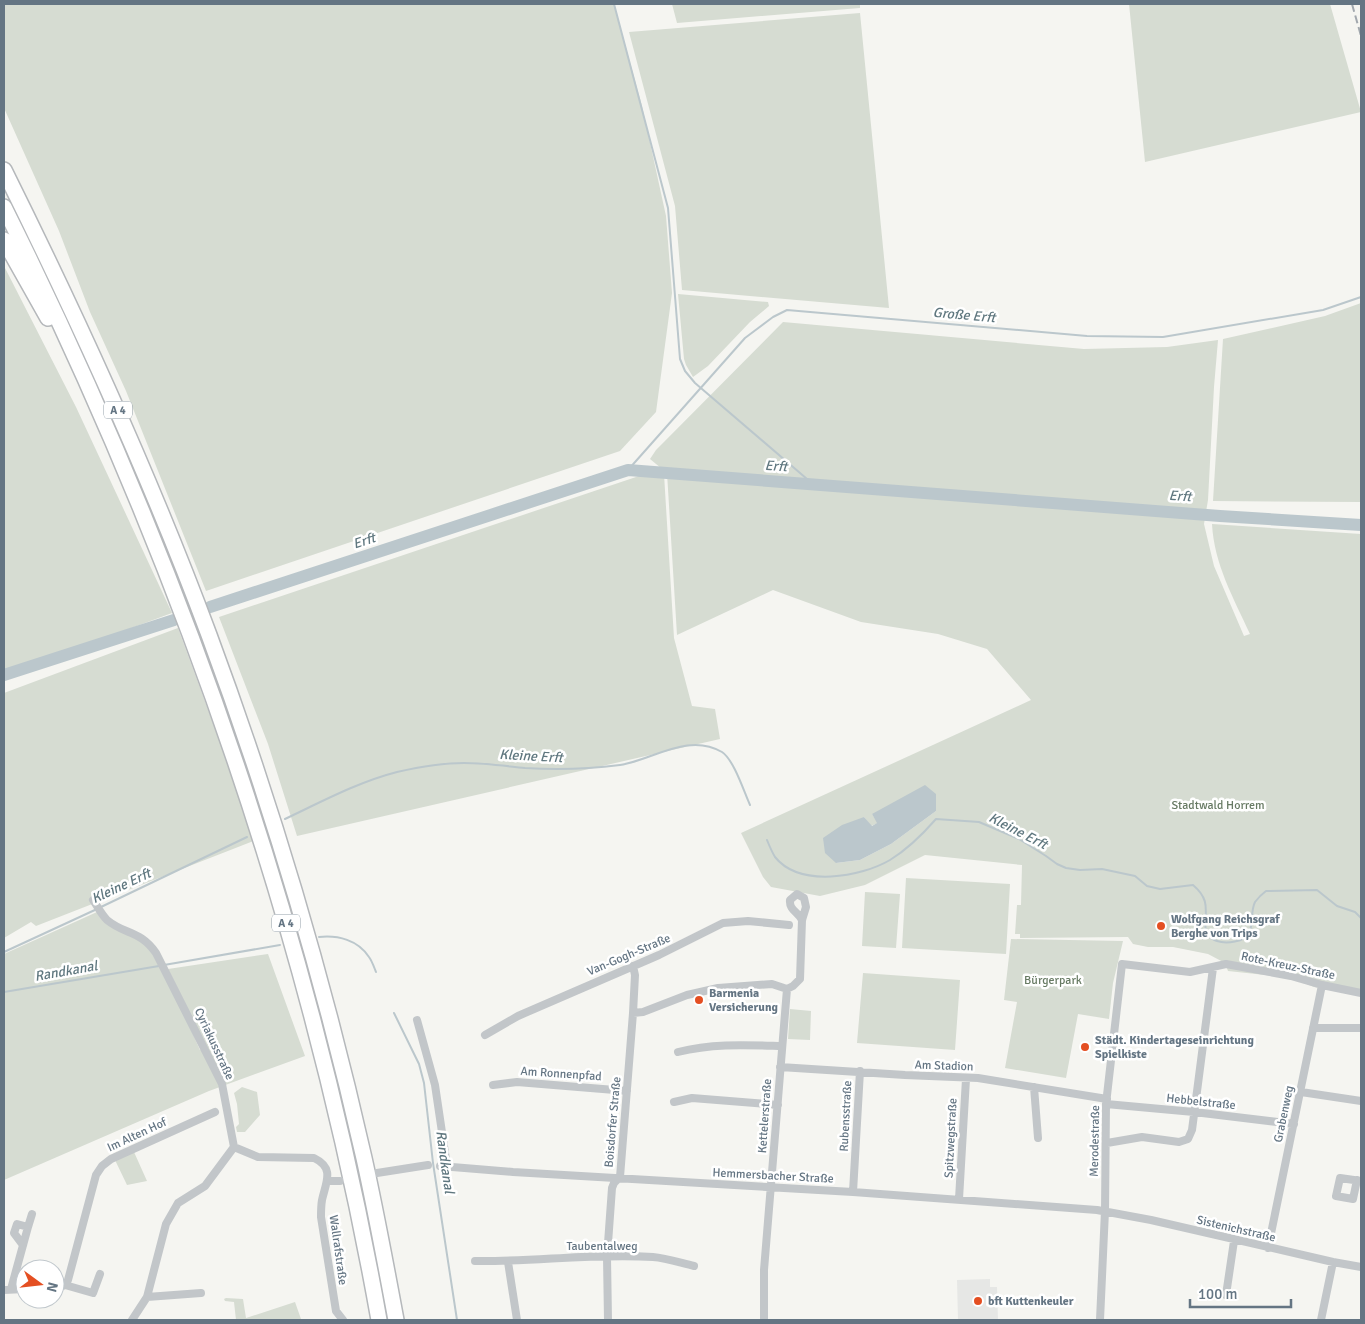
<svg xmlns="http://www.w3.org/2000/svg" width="1365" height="1324" viewBox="0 0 1365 1324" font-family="Signika,sans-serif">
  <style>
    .built { fill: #e6e7e5 }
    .green { fill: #d6dcd2; fill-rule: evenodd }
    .water { fill: #bbc7cc }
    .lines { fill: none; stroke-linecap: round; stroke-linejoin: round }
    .stream { stroke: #bbc7cc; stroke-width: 2 }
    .river { stroke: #bbc7cc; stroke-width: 12 }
    .motorway-casing { stroke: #b5b8bb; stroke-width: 18 }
    .minor { stroke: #c2c6c9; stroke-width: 8 }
    .motorway { stroke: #fff; stroke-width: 15 }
    .rail { stroke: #a1a7ad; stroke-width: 2; stroke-dasharray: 8 4; stroke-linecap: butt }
    .poi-dot { fill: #e44f22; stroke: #fff; stroke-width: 2 }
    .labels { text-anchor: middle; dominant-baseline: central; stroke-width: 5; stroke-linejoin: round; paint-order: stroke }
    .shield { fill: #fff; stroke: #929ea8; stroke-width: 1 }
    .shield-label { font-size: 11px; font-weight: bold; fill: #647583 }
    .park-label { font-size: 12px; fill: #677a63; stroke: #fff }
    .poi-label { font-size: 12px; font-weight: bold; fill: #647583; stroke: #fff; text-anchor: start }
    .street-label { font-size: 12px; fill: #647583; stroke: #fff }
    .water-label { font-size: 14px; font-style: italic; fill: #5f777f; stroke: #fff }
  </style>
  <rect width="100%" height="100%" fill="#f5f5f1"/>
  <path class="built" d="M 990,1279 L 990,1287 L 997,1287 L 998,1320 L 958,1320 L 957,1280 Z"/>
  <path class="green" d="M 4,4 L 614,4 L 642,106 L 666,216 L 672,293 L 656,412 L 620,451 L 206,591 L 126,391 L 90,312 L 59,231 L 4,108 Z
    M 672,4 L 860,4 L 860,8 L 677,23 Z
    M 1129,4 L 1330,4 L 1361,112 L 1145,162 Z
    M 860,13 L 889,308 L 682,290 L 675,206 L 629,32 Z
    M 4,266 L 76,407 L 172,613 L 4,675 Z
    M 678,294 L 768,302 L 769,306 L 750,322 L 708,366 L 693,377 L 686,365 L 684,359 Z
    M 1361,303 L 1361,502 L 1213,501 L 1223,339 L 1325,316 Z
    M 783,322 L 1084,349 L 1167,347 L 1218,340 L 1214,387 L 1208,500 L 1204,524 L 1214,566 L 1244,636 L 1250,634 C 1234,599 1214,564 1212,524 L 1361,534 L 1361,995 L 1314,987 L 1292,978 L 1228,971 L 1225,963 L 1208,954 L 1173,947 L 1148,947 L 1133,944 L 1128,937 L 1020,938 L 1020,934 L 1015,934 L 1017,905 L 1021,905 L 1022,865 L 925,855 L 865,885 L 820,896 L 771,887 L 763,877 L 741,833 L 1031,700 L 987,649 L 938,634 L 861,622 L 773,590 L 677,635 L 667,473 L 650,459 L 656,450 ZM 936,811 L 891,844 L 860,860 L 836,863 L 864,817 L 871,826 L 878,823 L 872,814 Z
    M 664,474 L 674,638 L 692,706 L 715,709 L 720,739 L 297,836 L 268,744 L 219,617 L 642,475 Z
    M 178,628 L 256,840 L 36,926 L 31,922 L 4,938 L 4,693 Z
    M 906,878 L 1010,884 L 1006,954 L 902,948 Z
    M 865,892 L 900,894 L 896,948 L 862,946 Z
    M 97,912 L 134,935 L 155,953 L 168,979 L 200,1050 L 208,1050 L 168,969 L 268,954 L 305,1056 L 209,1091 L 4,1180 L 4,954 Z
    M 1011,939 L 1123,941 L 1113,983 L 1109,1019 L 1078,1014 L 1066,1078 L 1005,1068 L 1017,1002 L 1004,1000 Z
    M 863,973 L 960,980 L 955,1050 L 857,1043 Z
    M 790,1009 L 811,1011 L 810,1040 L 788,1039 Z
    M 242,1087 L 257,1092 L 260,1115 L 245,1132 L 237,1132 L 236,1127 L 239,1124 L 237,1104 L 234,1093 Z
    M 134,1152 L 147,1181 L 127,1185 L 115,1160 Z
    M 226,1298 L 243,1299 L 246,1318 L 295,1302 L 301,1319 L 296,1320 L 236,1320 L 234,1302 L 225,1301 L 224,1299 Z"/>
  <path class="water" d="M 925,785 L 936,794 L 936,811 L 891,844 L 860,860 L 836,863 L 825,853 L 823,838 L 842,825 L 864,817 L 872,826 L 877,823 L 872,814 Z"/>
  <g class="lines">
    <path class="stream" d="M 614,4 L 668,208 L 680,359 L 685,371 L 695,383 L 814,485
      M 628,470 L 745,338 L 773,317 L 787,310 L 1087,336 L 1163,337 L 1323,310 L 1361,297
      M 285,819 C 321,802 358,782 397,772 C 419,767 442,763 464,763 C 485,763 505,766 525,768 C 556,770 589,769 620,765 C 653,760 688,732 722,752 C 734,760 744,792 750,805
      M 767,840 C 769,845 772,852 775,857 C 800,888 861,877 890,860 C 908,849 922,835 936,819 L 979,822 L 1019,839 L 1046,856 L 1057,864 L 1066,868 L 1080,870 L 1102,869 L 1135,876 L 1147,886 L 1160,889 L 1193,885 C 1213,902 1203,913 1206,935 C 1210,937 1213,940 1217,941 C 1226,944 1245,942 1249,933 C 1254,923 1250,912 1255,902 C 1258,898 1262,894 1266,891 L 1317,890 L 1337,906 L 1355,912 L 1361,918
      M 101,907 L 247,837
      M 319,937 C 338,935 358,940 369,957 C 372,961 374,967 376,972
      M 4,952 L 97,909
      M 164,965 L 280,945
      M 4,992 L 159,966
      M 394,1013 L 419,1064 L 424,1083 L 433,1163 L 457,1320"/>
    <path class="river" d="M 210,607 L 628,470 L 1220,516 L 1361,525
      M 4,675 L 174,620"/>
    <g class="motorway-casing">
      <path id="motorway" d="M 4,170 C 79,321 150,476 209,635 C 272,805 324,981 364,1158 C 376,1212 386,1266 396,1320
        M 4,207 C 179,559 310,932 379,1320
        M 4,240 L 48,318"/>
    </g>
    <path class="minor" d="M 93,900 C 98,907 101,914 107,920 C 125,935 140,930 156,953 L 222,1084 L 234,1147 L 205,1186 L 178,1203 L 166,1224 L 147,1297 L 132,1320
      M 633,1013 L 643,1012 L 687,995 L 718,988 L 772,984 L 787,989
      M 417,1020 L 435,1085 L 447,1166
      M 1313,1028 L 1361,1028
      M 485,1035 L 518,1016 L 659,955 L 723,923 L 748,921 L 789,925
      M 678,1052 C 713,1043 747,1045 782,1046
      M 780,1067 L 905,1075 L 978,1078 L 1107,1099
      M 493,1085 L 517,1082 L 627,1091
      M 1034,1087 L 1038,1138
      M 1301,1092 L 1361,1101
      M 674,1102 L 692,1098 L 778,1105
      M 1106,1104 L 1194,1112 L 1294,1124
      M 1107,1143 L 1142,1137 L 1179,1142 L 1188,1139 L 1192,1130 L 1213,968
      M 234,1147 L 258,1157 L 314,1158 C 335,1168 326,1182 322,1200 C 321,1206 321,1211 321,1217 L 336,1311 L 343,1320
      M 440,1166 L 513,1172 L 853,1192 L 1097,1210 L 1151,1220 L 1333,1262 L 1361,1267
      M 377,1173 L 428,1165
      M 1357,1180 L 1353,1199 L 1336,1196 L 1340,1178 L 1361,1181
      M 328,1181 L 340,1181
      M 853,1192 L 860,1071
      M 959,1199 L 966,1079
      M 28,1227 L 32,1214
      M 1268,1248 L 1322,985
      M 475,1261 C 534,1262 593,1253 653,1257 C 666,1258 681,1263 694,1266
      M 508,1262 L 517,1320
      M 65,1285 L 93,1293 L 100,1274
      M 11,1289 L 28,1227 L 17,1224 L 14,1233 L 23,1245
      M 55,1289 L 65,1285 L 68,1280 L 96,1175 L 102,1166 L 111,1159 L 215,1112
      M 4,1290 L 25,1289
      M 1226,1295 L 1234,1241
      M 147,1297 L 201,1293
      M 608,1320 L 607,1257 L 612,1188 L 614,1183 L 620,1177 L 633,1013 L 635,975 L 633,966
      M 764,1320 L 764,1270 L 787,989 L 793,986 L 800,979 L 802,920 L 806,907 L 804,898 L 797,894 L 790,900 C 789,910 798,912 802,920
      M 1100,1320 L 1105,1211 L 1106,1104 L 1122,964 L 1190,972 L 1226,964 L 1291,976 L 1322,985 L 1361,993
      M 1321,1320 L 1333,1262"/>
    <use href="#motorway" class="motorway"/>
    <path class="rail" d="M 1352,4 L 1361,36"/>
  </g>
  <g class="poi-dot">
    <circle cx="1161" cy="926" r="5"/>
    <circle cx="699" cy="1000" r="5"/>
    <circle cx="1085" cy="1047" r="5"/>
    <circle cx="978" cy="1301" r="5"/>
  </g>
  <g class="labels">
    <g class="shield">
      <rect x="104" y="401.5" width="28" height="17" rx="4"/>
      <rect x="272" y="914.5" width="28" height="17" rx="4"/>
    </g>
    <g class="shield-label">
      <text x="118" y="410">A 4</text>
      <text x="286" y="923">A 4</text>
    </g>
    <g class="park-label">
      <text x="1218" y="805">Stadtwald Horrem</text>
      <text x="1053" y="980">Bürgerpark</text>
    </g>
    <g class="poi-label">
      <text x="1171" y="919">Wolfgang Reichsgraf<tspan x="1171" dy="14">Berghe von Trips</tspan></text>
      <text x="709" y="993">Barmenia<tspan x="709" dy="14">Versicherung</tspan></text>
      <text x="1095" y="1040">Städt. Kindertageseinrichtung<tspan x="1095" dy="14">Spielkiste</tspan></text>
      <text x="988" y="1301">bft Kuttenkeuler</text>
    </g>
    <g class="street-label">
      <text transform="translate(629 955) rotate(-23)">Van-Gogh-Straße</text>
      <text transform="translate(1288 966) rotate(12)">Rote-Kreuz-Straße</text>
      <text transform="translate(214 1044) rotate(65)">Cyriakusstraße</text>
      <text transform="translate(944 1066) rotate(2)">Am Stadion</text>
      <text transform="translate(561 1074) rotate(4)">Am Ronnenpfad</text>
      <text transform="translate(1201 1102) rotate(6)">Hebbelstraße</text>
      <text transform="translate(1284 1114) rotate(-78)">Grabenweg</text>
      <text transform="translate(765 1116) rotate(-86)">Kettelerstraße</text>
      <text transform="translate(846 1116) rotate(-87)">Rubensstraße</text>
      <text transform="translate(613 1122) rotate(-85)">Boisdorfer Straße</text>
      <text transform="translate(137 1135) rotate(-25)">Im Alten Hof</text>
      <text transform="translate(951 1138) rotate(-87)">Spitzwegstraße</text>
      <text transform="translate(1095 1141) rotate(-89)">Merodestraße</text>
      <text transform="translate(773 1176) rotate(3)">Hemmersbacher Straße</text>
      <text transform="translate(1236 1229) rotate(13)">Sistenichstraße</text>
      <text x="602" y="1246">Taubentalweg</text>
      <text transform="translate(338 1250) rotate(82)">Wallrafstraße</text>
    </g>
    <g class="water-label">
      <text transform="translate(964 315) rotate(5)">Große Erft</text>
      <text transform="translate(776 466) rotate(4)">Erft</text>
      <text transform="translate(1180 496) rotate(4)">Erft</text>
      <text transform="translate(364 541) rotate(-18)">Erft</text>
      <text transform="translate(531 756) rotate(3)">Kleine Erft</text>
      <text transform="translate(1018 831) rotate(27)">Kleine Erft</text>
      <text transform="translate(121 886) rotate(-25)">Kleine Erft</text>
      <text transform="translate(66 971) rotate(-10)">Randkanal</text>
      <text transform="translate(445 1162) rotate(82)">Randkanal</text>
    </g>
  </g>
  <rect width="1365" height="1324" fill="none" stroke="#647583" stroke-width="10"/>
  <g transform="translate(40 1284) rotate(105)"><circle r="24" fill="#ffffff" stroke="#c1c8cd"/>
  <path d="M0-4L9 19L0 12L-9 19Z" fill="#e44f22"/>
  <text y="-8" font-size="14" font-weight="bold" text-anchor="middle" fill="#647583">N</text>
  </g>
  <path d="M1190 1299v8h101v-8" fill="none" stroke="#647583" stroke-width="2.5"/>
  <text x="1198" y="1299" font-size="15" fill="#647583" stroke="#ffffff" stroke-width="4" paint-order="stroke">100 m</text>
</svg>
